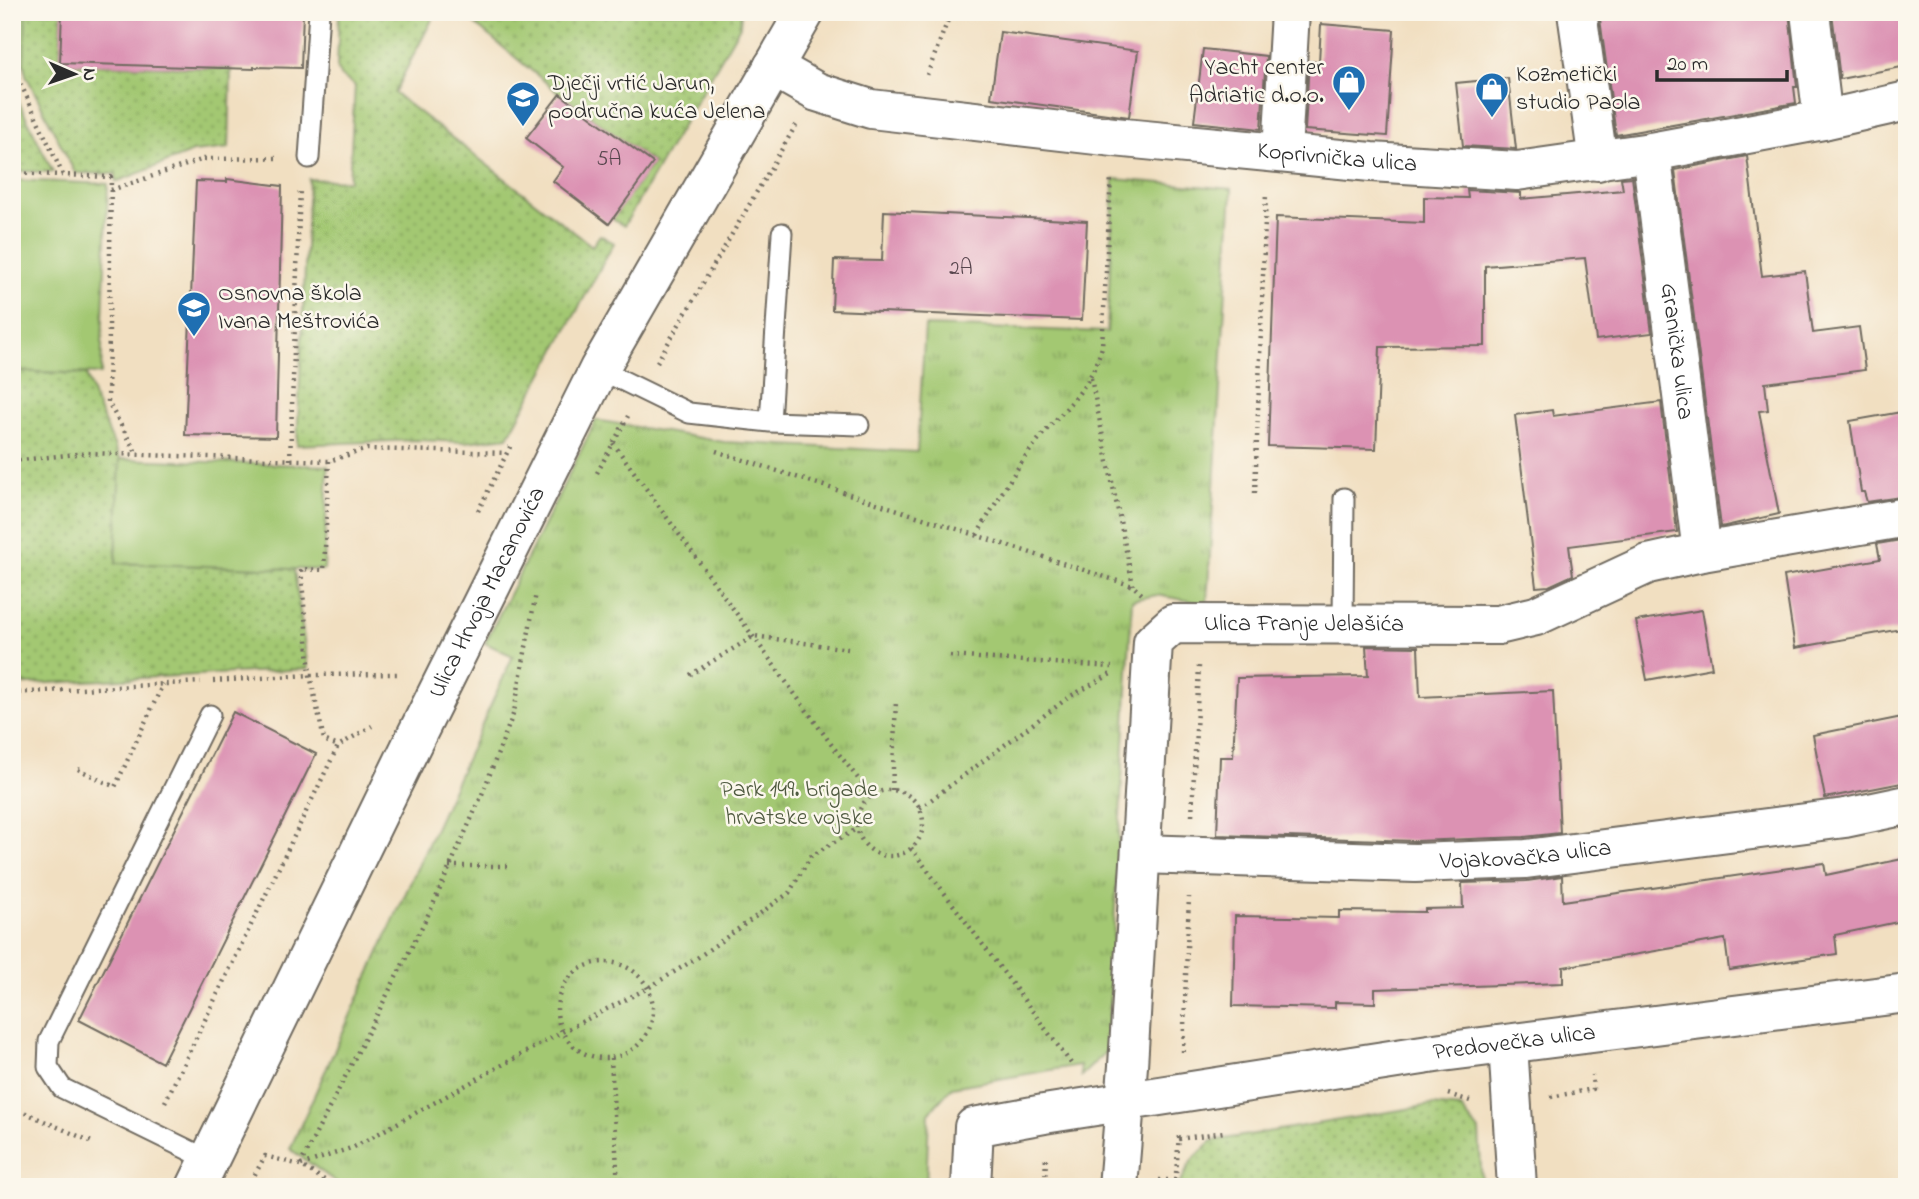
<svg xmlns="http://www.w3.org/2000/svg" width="1919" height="1199" viewBox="0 0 1919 1199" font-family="'Indie Flower',sans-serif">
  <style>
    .grass { fill: url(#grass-dots); stroke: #677a4e; stroke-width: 2 }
    .park { fill: url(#park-tufts); stroke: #677a4e; stroke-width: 2 }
    .pitch { fill: #a3c872; stroke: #677a4e; stroke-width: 2 }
    .building { fill: #dc92b3 }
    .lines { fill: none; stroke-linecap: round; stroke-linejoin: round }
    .service-casing { stroke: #706a60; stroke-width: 23 }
    .minor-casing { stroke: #706a60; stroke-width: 42 }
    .path { stroke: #706a60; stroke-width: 4.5; stroke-dasharray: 2 5; stroke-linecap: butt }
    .service { stroke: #fff; stroke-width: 19 }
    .minor { stroke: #fff; stroke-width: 38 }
    .labels { text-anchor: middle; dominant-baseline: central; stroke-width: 5; stroke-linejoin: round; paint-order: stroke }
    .number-label { font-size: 21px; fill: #57454d }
    .poi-label { font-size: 24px; fill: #2b2b2b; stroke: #fbf7ec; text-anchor: start }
    .street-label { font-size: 24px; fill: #2b2b2b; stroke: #fbf7ec }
    .park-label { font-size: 24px; fill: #4f5a40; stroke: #fbf7ec }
  </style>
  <defs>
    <pattern id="grass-dots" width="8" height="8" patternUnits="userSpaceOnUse" patternTransform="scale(1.75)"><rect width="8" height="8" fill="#a3c872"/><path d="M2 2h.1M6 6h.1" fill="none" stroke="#85a35e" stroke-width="1.8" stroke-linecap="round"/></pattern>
    <pattern id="park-tufts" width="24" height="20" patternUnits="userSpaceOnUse" patternTransform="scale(1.75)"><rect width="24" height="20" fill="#a3c872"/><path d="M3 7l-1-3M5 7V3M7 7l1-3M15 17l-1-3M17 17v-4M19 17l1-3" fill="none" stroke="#85a35e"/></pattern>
  </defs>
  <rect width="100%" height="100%" fill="#fbf7ec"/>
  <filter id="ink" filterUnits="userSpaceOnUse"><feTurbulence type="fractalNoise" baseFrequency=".0143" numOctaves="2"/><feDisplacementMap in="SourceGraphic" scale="14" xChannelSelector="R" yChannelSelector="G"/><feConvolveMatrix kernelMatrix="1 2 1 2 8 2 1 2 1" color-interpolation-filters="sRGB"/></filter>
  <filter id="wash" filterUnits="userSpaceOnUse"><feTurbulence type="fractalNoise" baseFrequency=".00686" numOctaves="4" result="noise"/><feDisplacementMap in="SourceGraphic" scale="28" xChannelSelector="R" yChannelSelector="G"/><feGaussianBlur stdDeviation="1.57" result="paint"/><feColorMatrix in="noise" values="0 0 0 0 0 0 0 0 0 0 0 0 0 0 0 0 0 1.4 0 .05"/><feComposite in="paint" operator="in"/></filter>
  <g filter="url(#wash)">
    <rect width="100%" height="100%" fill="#f1dfc1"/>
    <path class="grass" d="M 26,12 L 62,12 L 60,63 L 231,69 L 229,148 L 193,152 L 116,182 L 116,174 L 75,173 L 26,75 L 24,64 Z
      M 339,12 L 436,12 L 394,93 L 592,246 L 600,235 L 614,243 L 508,437 L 465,442 L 416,440 L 297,445 L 309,179 L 349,181 L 355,86 L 340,75 L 337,67 Z
      M 460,12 L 741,12 L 740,26 L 624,226 L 612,219 L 653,163 L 560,94 Z
      M 12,88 L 53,172 L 12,171 Z
      M 12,371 L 86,374 L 94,398 L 120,459 L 116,563 L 294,569 L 308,669 L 12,685 Z
      M 1431,1105 L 1461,1108 L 1479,1131 L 1482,1187 L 1178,1187 L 1192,1160 L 1212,1141 Z"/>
    <path class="park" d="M 12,12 L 26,12 L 24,64 L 12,64 Z
      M 1114,179 L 1232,189 L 1207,604 L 1157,595 L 1132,600 L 1107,1051 L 1081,1076 L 1080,1065 L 952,1087 L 929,1113 L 926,1187 L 343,1187 L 290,1149 L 513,656 L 485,643 L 596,420 L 724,442 L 917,452 L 925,326 L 1107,332 Z"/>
    <path class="pitch" d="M 12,180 L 108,184 L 101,374 L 12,371 Z
      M 120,459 L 328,466 L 324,570 L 116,563 Z"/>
    <g id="blocks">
      <path class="building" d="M 62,12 L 303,12 L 301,68 L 254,67 L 254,69 L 60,63 Z
        M 1599,12 L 1789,12 L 1797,87 L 1794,87 L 1796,103 L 1616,135 Z
        M 1832,12 L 1907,12 L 1907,66 L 1840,79 Z
        M 1321,24 L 1394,30 L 1387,136 L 1305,130 L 1309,61 L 1319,62 Z
        M 1000,32 L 1138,51 L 1129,117 L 991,98 Z
        M 1203,49 L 1266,56 L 1261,129 L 1194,122 Z
        M 1508,78 L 1516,149 L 1463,146 L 1456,83 Z
        M 560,94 L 653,163 L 609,224 L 553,181 L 563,167 L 526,138 Z
        M 1747,156 L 1762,276 L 1805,271 L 1813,333 L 1859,327 L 1865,370 L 1765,383 L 1768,410 L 1759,411 L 1779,514 L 1721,527 L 1675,170 Z
        M 1632,177 L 1652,333 L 1596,340 L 1585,258 L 1485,266 L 1485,346 L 1380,347 L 1376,449 L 1268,446 L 1276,217 L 1424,223 L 1424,197 L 1468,198 L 1467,190 L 1521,193 L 1521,199 L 1623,190 L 1621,178 Z
        M 227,179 L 282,186 L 276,437 L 185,435 L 196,181 L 227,182 Z
        M 884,211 L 1087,221 L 1082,320 L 832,310 L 834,260 L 882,261 Z
        M 1661,402 L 1677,532 L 1569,546 L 1573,575 L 1549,586 L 1536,587 L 1515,415 L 1552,410 L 1553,416 Z
        M 1907,411 L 1907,496 L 1867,502 L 1864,492 L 1861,492 L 1850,421 Z
        M 1907,539 L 1907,628 L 1795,648 L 1784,576 L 1880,559 L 1877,544 Z
        M 1702,610 L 1712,668 L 1647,680 L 1636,621 Z
        M 1366,646 L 1418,647 L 1420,697 L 1553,691 L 1560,833 L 1524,837 L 1415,841 L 1217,835 L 1220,757 L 1233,757 L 1237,678 L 1368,676 Z
        M 233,712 L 316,754 L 162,1063 L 79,1020 Z
        M 1907,716 L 1907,782 L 1825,798 L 1813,735 Z
        M 1907,858 L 1907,920 L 1835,935 L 1837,954 L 1729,970 L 1725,939 L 1563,967 L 1563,983 L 1375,989 L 1375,1003 L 1335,1002 L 1335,1008 L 1233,1006 L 1235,916 L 1339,918 L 1339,911 L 1425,912 L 1425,909 L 1463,908 L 1462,883 L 1527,881 L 1562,876 L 1563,901 L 1824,863 L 1826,875 Z"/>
    </g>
  </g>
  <g filter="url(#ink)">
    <use href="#blocks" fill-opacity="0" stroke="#706a60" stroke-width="2"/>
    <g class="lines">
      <g class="service-casing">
        <path id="service" d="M 309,158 L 319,12
          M 599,369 L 689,413 L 770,422 L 782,233
          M 770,422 L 859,425
          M 1343,626 L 1344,498
          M 209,1160 L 62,1088 L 48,1067 L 49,1041 L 210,715"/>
      </g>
      <g class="minor-casing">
        <g id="minor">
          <path d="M 1577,12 L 1598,161"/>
          <path d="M 1810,12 L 1823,120"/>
          <path id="s1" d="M 773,67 L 817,92 L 871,109 L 1114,137 L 1371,162 L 1517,171 L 1651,152 L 1823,120 L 1907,101"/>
          <path d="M 1282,152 L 1290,12"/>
          <path id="s2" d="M 1651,152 L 1702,552"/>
          <path id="s3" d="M 1141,854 L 1415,863 L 1526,859 L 1845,818 L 1907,805"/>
          <path d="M 1508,1044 L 1517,1187"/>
          <path id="s4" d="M 196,1187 L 411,746 L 599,369 L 805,12"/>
          <path id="s5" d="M 971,1187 L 974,1127 L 1044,1114 L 1442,1052 L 1907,993"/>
          <path id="s6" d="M 1118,1187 L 1128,1066 L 1153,642 L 1173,624 L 1498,625 L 1536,616 L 1648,564 L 1702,552 L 1907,517"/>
        </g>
      </g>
      <path class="path" d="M 12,65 L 63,175
        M 927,75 L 951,12
        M 12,173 L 111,177 L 108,402 L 137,454
        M 111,190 L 204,159 L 280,158
        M 657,362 L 796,125
        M 1091,378 L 1133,585
        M 613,443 L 831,744 L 871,795
        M 716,451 L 1133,586 L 1144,596
        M 290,460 L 300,188
        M 12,461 L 86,453 L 329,461 L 367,449 L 506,453
        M 329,461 L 324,570 L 301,569 L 310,675 L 324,740 L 338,746
        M 597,473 L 628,416
        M 1255,493 L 1266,193
        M 478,511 L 512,443
        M 977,535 C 995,504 1013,473 1035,444 C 1062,409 1089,393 1102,347 L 1111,176
        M 950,656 L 1112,667
        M 690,675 L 754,636 L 848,649
        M 213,681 L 310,675 L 398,674
        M 12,693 L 201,682
        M 78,769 L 115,787 L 163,684
        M857 823a33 33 0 1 1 66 0a33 33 0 1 1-66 0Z
        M 892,790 L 896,701
        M 920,808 L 1069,697 L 1111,674
        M 1192,815 L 1199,666
        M 911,848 L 1073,1066
        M 449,866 L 511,866
        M557 1010a48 48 0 1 1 96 0a48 48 0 1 1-96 0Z
        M 1183,1052 L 1189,897
        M 611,1058 L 618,1187
        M 1448,1094 L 1470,1101
        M 1551,1097 L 1593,1089 L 1592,1075
        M 165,1102 L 338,746 L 372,726
        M 12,1107 L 92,1142
        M 1179,1139 L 1224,1132
        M 300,1165 L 431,909 L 481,797 L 514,712 L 536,593
        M 301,1165 L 354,1147 L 562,1032 L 648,988 L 697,958 L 789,893 L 811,856 L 858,828
        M 1159,1180 L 1176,1180
        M 1012,1182 L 1077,1182
        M 1045,1182 L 1046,1155
        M 248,1187 L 265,1156 L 300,1165 L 336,1187
        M 1175,1187 L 1179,1135"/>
      <use href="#service" class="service"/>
      <use href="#minor" class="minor"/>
    </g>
  </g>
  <defs>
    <g id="shop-pin" transform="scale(1.75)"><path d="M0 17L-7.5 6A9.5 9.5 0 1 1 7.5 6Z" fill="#1f6fb2" stroke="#fbf7ec"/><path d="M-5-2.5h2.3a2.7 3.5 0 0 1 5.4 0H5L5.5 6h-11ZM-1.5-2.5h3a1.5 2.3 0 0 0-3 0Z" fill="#fff"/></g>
    <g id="school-pin" transform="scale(1.75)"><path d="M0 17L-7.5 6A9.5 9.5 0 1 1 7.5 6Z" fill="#1f6fb2" stroke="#fbf7ec"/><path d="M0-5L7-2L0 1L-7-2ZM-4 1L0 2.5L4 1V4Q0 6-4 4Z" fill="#fff"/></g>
  </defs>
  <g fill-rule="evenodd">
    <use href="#shop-pin" x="1349" y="82"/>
    <use href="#shop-pin" x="1492" y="89"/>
    <use href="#school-pin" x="523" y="98"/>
    <use href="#school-pin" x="194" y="308"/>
  </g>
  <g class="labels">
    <g class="number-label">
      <text x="609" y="160">5A</text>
      <text x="961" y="269">2A</text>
    </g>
    <g class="poi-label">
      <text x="1324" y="68" text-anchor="end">Yacht center<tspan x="1324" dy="28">Adriatic d.o.o.</tspan></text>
      <text x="1516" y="75">Kozmetički<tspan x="1516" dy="28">studio Paola</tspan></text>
      <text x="548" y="84">Dječji vrtić Jarun,<tspan x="548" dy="28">područna kuća Jelena</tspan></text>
      <text x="218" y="294">Osnovna škola<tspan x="218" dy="28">Ivana Meštrovića</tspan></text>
    </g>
    <g class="street-label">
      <text stroke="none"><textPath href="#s1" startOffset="576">Koprivnička ulica</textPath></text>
      <text stroke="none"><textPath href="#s2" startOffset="201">Granička ulica</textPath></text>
      <text stroke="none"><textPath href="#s4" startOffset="662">Ulica Hrvoja Macanovića</textPath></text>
      <text stroke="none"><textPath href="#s6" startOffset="704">Ulica Franje Jelašića</textPath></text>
      <text stroke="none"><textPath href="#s3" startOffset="385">Vojakovačka ulica</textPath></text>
      <text stroke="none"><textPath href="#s5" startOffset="607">Predovečka ulica</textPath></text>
    </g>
    <g class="park-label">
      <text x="799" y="790">Park 149. brigade<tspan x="799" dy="28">hrvatske vojske</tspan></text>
    </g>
  </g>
  <rect width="1919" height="1199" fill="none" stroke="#fbf7ec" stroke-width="42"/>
  <g transform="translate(74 74) rotate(92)" stroke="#fbf7ec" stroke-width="5" paint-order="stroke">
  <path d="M0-5L12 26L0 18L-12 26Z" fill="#2b2b2b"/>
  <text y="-10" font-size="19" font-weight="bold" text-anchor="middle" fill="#2b2b2b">N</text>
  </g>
  <path d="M1657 70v10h130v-10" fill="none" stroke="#2b2b2b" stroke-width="3.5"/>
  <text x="1667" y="70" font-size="21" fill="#2b2b2b" stroke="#fbf7ec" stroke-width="5" paint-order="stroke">20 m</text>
</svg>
